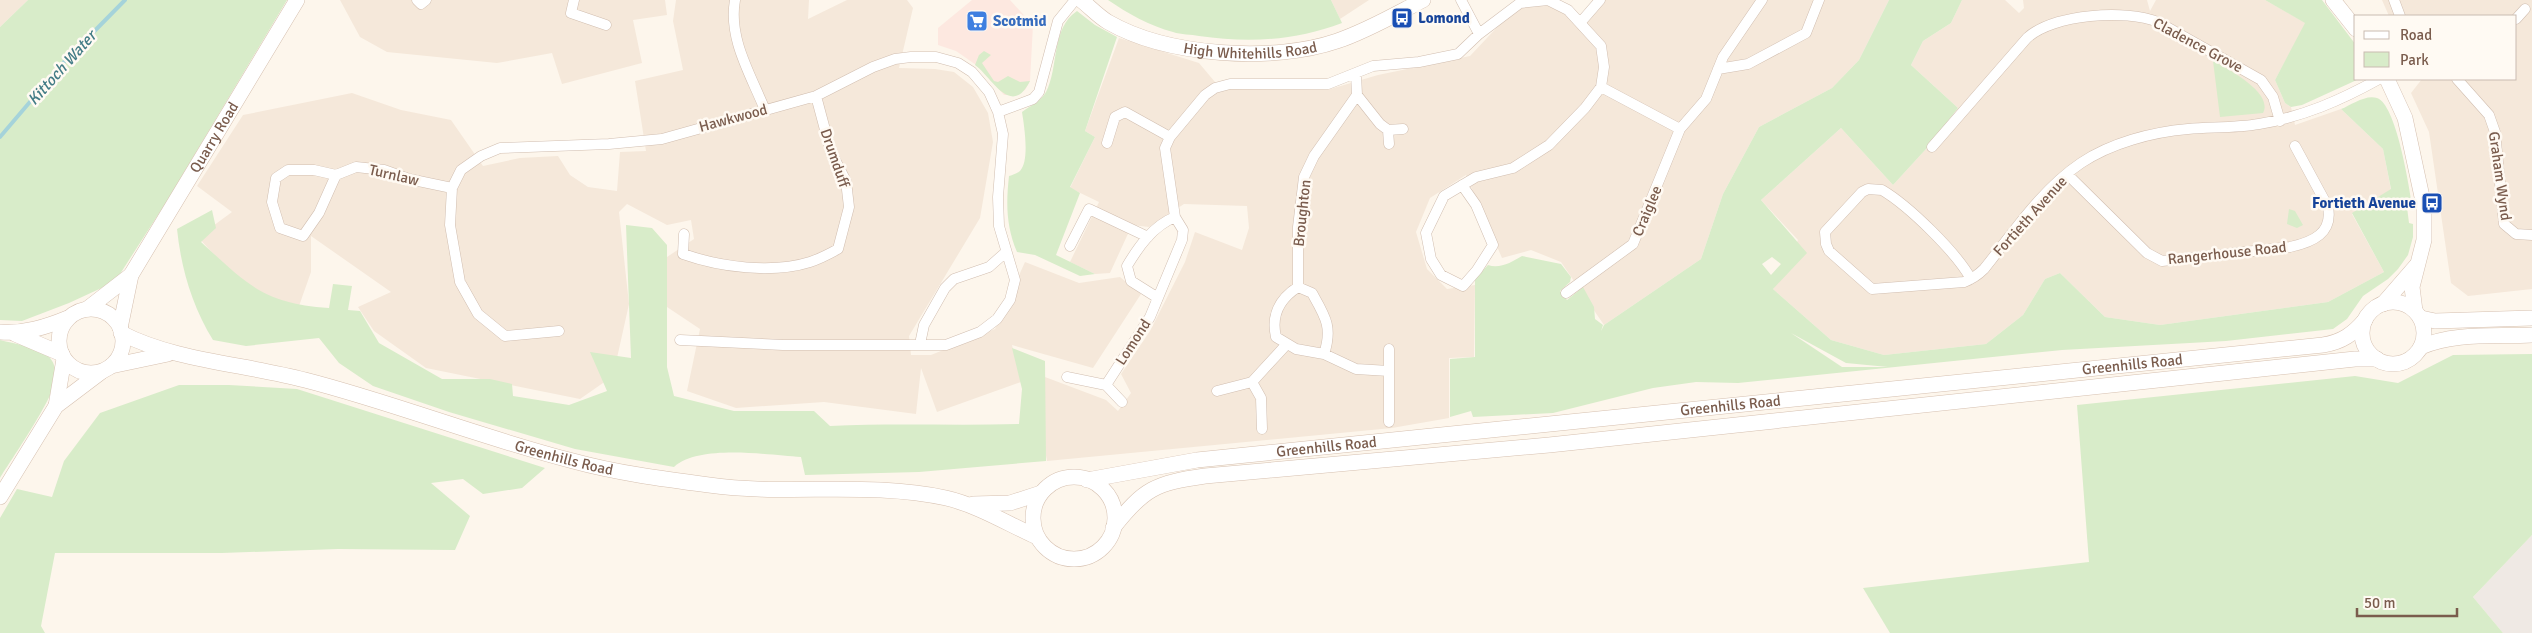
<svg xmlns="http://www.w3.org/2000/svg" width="2532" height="633" viewBox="0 0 2532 633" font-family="Signika,sans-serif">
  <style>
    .residential { fill: #f5e8da }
    .commercial { fill: #fde8e0 }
    .industrial { fill: #efe9e4 }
    .green { fill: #d8ecc9; fill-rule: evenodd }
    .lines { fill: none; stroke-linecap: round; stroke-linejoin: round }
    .stream { stroke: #a5d3da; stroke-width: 4 }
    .street-casing { stroke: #d1beb0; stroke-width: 11 }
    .secondary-casing { stroke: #d6c0b0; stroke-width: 16 }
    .street { stroke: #fff; stroke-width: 10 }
    .secondary { stroke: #fff; stroke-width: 15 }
    .labels { text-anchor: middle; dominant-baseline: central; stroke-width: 5; stroke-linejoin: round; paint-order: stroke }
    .transit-label { font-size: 15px; font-weight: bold; fill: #164399; stroke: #fffaf3; text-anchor: start }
    .shop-label { font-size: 15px; font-weight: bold; fill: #366cbe; stroke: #fffaf3; text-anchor: start }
    .street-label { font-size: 15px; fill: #7a5c4d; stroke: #fffaf3 }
    .water-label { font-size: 16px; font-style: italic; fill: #437c86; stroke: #fffaf3 }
  </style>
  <rect width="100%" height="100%" fill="#fdf6ec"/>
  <path class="residential" d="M 0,0 L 28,0 L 0,27 Z
    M 340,0 L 665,0 L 667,15 L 633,20 L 642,63 L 562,84 L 552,53 L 497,63 L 387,52 L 360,37 Z
    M 676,0 L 809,0 L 808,19 L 847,0 L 907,0 L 913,8 L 899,68 L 935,69 L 954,72 L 973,87 L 988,113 L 993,142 L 980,218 L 909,336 L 911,355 L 931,355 L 995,329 L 1025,262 L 1079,283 L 1120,277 L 1141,294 L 1093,368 L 1012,345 L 1021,382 L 937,412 L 921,368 L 916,414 L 824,402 L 736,408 L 687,391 L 700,329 L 667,307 L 667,257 L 694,239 L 691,220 L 667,225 L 627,204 L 619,212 L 629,304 L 613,376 L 580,399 L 426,368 L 374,331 L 358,307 L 391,292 L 311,236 L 311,272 L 299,306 L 246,290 L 198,237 L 232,212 L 197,186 L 243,115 L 352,93 L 401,110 L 451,120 L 483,166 L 520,158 L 558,156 L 570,175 L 588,187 L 617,191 L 620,152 L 646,151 L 635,81 L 683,70 L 673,21 Z
    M 1331,0 L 1369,0 L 1340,19 Z
    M 1548,0 L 1580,23 L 1600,0 L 1889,0 L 1859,60 L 1832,88 L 1759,127 L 1723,194 L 1701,259 L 1604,325 L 1561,262 L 1531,250 L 1502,258 L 1466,175 L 1430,198 L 1416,232 L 1427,269 L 1447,289 L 1475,285 L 1474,357 L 1449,358 L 1449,418 L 1392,428 L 1047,461 L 1041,428 L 1045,377 L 1106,400 L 1118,411 L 1131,393 L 1121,374 L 1150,331 L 1185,262 L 1195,232 L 1242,250 L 1249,228 L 1247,206 L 1184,204 L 1149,227 L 1132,225 L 1110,273 L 1095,274 L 1070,262 L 1099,202 L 1070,188 L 1095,137 L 1085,131 L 1119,38 L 1199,63 L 1215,82 L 1232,89 L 1327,90 L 1378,75 L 1470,56 L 1520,3 Z
    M 1962,0 L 2005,0 L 2019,13 L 2024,8 L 2023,0 L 2147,0 L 2150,11 L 2156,0 L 2265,0 L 2306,23 L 2275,80 L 2285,103 L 2291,107 L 2295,125 L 2341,109 L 2383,149 L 2391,190 L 2352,214 L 2384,272 L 2328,302 L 2160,325 L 2105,317 L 2060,273 L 2045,279 L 2023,315 L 1986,344 L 1884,355 L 1831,340 L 1773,289 L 1798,240 L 1761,200 L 1841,128 L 1893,185 L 1926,149 L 1958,108 L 1911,65 L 1923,41 L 1951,23 Z
    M 2382,0 L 2532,0 L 2532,289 L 2468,296 L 2451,283 L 2429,132 L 2411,93 L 2422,79 L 2516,79 L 2516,16 L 2389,16 Z"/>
  <path class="commercial" d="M 972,0 L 1010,0 L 1033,25 L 1030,81 L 1025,90 L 1015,95 L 1004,95 L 979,67 L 956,51 L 938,45 L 938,28 Z"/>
  <path class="industrial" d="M 2532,535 L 2532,633 L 2503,633 L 2473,597 Z"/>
  <path class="green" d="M 28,0 L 287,0 L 165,204 L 120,274 L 108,285 L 69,303 L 22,321 L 0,320 L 0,27 Z
    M 1108,0 L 1331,0 L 1342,23 C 1295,41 1248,43 1199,36 C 1191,34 1181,35 1173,32 C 1150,26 1127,13 1108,0 Z
    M 1889,0 L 1962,0 L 1951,23 L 1923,41 L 1911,65 L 1958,108 L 1926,149 L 1893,185 L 1841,128 L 1761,200 L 1807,253 L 1773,289 L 1831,340 L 1884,355 L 1986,344 L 2023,315 L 2045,279 L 2060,273 L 2105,317 L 2160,325 L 2328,302 L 2384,272 L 2352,213 L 2391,189 L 2383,149 L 2341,109 C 2351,105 2366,94 2377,98 C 2396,104 2409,185 2412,205 L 2407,207 L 2409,223 L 2413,224 L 2413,237 L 2408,255 L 2398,269 L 2388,279 L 2363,296 L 2347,319 L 2333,329 L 2226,341 L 2062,350 L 1738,383 L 1696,382 L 1653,388 L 1553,413 L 1473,417 L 1471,411 L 1450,417 L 1450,359 L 1475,357 L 1475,279 L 1488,265 C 1500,269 1512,262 1522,256 L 1561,264 L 1571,277 L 1570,282 L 1560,291 L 1567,300 L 1583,287 L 1594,307 L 1595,319 L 1603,325 L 1601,331 L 1604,325 L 1701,259 L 1723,194 L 1759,127 L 1832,88 L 1859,60 ZM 1772,257 L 1781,264 L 1771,275 L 1762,264 ZM 1791,333 L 1846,363 L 1888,367 L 1842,367 Z
    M 2265,0 L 2322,0 L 2356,45 L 2356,79 L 2359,79 L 2302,105 L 2291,107 L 2285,103 L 2275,80 L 2305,23 Z
    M 1077,11 L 1095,25 L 1117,37 L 1085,131 L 1095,137 L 1070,187 L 1080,193 L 1056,255 L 1095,274 L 1080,276 L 1035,255 L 1017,252 C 1006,226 1006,203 1009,176 C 1012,175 1018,173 1020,171 C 1030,161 1024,125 1022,112 C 1030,106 1041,101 1046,92 C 1059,67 1051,28 1077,11 Z
    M 984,51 L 991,55 L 982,63 L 994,81 L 998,82 L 1008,76 L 1020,82 L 1030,81 C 1011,119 991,76 975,65 L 979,55 Z
    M 2213,61 C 2227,68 2274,93 2263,113 L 2220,117 Z
    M 2289,209 L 2295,211 L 2303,225 L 2297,228 L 2287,224 Z
    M 212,210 L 216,228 L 201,242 C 248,285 263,303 329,308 L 333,284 L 352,286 L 348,310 L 360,311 L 379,343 L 442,379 L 490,379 L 512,384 L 513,396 L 569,405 L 607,391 L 590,352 L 631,358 L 626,225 L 652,228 L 667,245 L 667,367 L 674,396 L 734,411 L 814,411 L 830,426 C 893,423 956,426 1019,424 L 1022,389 L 1012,348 L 1045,361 L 1046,461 L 919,472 L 805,475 L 801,457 C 767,455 700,444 674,467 L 575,449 L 449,412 L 373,386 L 339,363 L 319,338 L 246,346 L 213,340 C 192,306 181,268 177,229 Z
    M 0,340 C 15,344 35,346 48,356 C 55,362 56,371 55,380 C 54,398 11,460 0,478 Z
    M 2532,354 L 2532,535 L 2473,597 L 2503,633 L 1890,633 L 1863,588 L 2089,562 L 2077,405 L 2355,376 L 2398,383 L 2453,355 Z
    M 179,385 L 229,385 L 297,389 L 545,468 L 522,488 L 483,494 L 463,479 L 431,483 L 470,516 L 455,550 L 338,549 L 222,553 L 55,553 L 41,626 L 45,633 L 0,633 L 0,518 L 17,489 L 52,497 L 64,461 L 100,413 Z"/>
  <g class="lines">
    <path class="stream" d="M 0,137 L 64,62 L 125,0"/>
    <g class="street-casing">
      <path id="street" d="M 417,0 L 421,4 L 426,0
        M 574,0 L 571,13 L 606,25
        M 735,0 C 728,39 751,75 765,110
        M 1461,0 L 1479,34
        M 2394,0 L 2400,16
        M 2516,19 L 2525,9
        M 1580,23 L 1600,0
        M 1718,69 L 1748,64 L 1806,33 L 1819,0
        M 2457,79 L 2489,115 L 2495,132 L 2504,224 L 2516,234 L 2532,235
        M 1601,87 L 1680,129
        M 1357,95 L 1380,124 L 1388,130 L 1403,129
        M 998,112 L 1033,99 L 1039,92 L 1058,21 L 1075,0
        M 1388,130 L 1389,144
        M 1107,143 L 1115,117 L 1125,112 L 1170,137
        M 1932,147 L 2027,38 C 2053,14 2126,9 2158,22 L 2261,80 L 2273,97 L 2280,121
        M 2067,174 L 2147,253 L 2162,261 L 2290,247 C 2313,242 2333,233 2328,207 L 2295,146
        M 336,175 L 319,213 L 303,236 L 280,228 L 272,202 L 276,178 L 288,170 L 314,170 L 336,175 L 356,167 L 384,170 L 409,179 L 452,188
        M 684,234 L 683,254 C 720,267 772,274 810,262 C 819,259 829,254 838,249 L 849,207 L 846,181 L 831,152 L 816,96
        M 1070,246 L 1089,209 L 1148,237
        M 1971,279 C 1956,252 1909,206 1882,190 L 1868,189 L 1862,192 L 1825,232 L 1826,244 L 1829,251 L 1872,289 L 1964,282 C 1972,279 1978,275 1984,269 C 2013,233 2041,190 2081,163 C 2111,143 2152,132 2188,129 C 2211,127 2236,128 2259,124 C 2303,117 2341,100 2379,79
        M 1298,287 L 1298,227 L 1304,177 L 1314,156 L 1357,95 L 1356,74
        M 1298,287 L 1312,293 C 1325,316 1333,327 1324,354 L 1296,349 L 1276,337 C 1271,316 1279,299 1298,287 Z
        M 1566,293 L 1633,244 L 1680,129 L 1706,99 L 1723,57 L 1762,0
        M 1158,298 L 1131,281 L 1127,266 C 1139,246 1153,226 1175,217
        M 559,331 L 505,336 L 478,314 L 460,282 L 450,225 L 452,188 L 461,170 L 481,156 L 500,148 L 609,144 L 662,139 L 816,96 L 873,67 L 895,59 L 911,57 L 936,57 L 958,63 L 972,72 L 989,92 L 998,112 L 1003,134 L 998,197 L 999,226 L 1015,280 L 1010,300 L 997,319 L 980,332 L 946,345 L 783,345 L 680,340
        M 920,344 L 924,325 L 945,288 L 954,279 L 989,267 L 1006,252
        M 1389,349 L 1389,422
        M 1324,354 L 1356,369 L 1389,371
        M 1067,377 L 1106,385 L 1122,402
        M 1252,382 L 1261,398 L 1262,429
        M 1106,385 L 1150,317 L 1182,240 L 1183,230 L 1175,217 L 1165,148 L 1170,137 L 1205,95 L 1215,88 L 1230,84 L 1328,84 L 1373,66 L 1419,62 L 1458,54 L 1479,34 L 1520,3 L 1548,0 L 1568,10 L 1601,46 L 1604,67 L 1601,87 L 1585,108 L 1549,145 L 1513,168 L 1476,177 L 1444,196 L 1426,233 L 1431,259 L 1441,275 L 1463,286 L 1477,270 L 1493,245 L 1476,205 L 1462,185
        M 1217,391 L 1252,382 L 1286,345"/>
    </g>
    <g class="secondary-casing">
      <g id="secondary">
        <path id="s1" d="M 1081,0 C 1090,7 1098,16 1108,22 C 1167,56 1273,63 1337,41 C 1367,31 1396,14 1423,0"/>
        <path d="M 2333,0 L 2356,29"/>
        <path d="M 2387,79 L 2405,118 L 2424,206 L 2424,240 L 2412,287 L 2415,311"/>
        <circle cx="2393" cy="333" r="31"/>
        <path d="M 2383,304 L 2416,266"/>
        <path d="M 87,309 L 131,275"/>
        <circle cx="91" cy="341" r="32"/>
        <path d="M 2421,318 L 2435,321 L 2532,318"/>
        <path id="s2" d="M 120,328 L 131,275 L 297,0"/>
        <path d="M 0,332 C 24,334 46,327 68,318"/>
        <path id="s3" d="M 121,333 C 175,361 245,364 305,380 C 395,403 482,438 573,461 C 617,473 663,479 709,485 C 787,496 868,481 946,498 C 977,505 1008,524 1037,537"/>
        <path d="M 15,334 L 62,354"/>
        <path d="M 2421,347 C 2454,332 2496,337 2532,335"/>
        <path d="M 111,366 L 168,354"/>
        <path d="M 56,406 L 64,359"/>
        <circle cx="1074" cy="518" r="41"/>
        <path id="s4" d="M 1087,480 L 1197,460 L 2323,345 C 2342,342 2353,334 2365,320"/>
        <path d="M 0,497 L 56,406 L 101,372"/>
        <path d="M 973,504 L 1010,503 L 1041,493"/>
        <path d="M 1113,528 C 1144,488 1156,483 1205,476 L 1549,445 L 2355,359 L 2377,359"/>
      </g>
    </g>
    <use href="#street" class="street"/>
    <use href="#secondary" class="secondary"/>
  </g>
  <defs>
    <g id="bus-square" transform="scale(1.125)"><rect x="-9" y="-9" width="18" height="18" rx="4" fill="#1a4fb4" stroke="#fffaf3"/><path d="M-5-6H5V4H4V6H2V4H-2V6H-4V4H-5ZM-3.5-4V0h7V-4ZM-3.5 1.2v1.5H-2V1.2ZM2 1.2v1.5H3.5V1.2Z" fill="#fff"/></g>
    <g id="supermarket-square" transform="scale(1.125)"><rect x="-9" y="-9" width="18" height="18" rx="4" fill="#3f7fe0" stroke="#fffaf3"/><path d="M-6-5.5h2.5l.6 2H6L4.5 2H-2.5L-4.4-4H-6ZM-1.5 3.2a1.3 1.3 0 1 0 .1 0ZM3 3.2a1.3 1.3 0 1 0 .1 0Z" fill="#fff"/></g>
  </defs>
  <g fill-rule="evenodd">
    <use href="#bus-square" x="1402" y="18"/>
    <use href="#supermarket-square" x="977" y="21"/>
    <use href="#bus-square" x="2432" y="203"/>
  </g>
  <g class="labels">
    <g class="transit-label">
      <text x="1418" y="18">Lomond</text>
      <text x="2416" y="203" text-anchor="end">Fortieth Avenue</text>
    </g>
    <g class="shop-label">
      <text x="993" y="21">Scotmid</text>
    </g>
    <g class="street-label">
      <text stroke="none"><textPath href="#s1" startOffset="182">High Whitehills Road</textPath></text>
      <text transform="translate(2198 45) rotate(28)">Cladence Grove</text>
      <text transform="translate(733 118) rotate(-15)">Hawkwood</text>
      <text stroke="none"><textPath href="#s2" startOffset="215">Quarry Road</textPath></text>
      <text transform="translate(835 158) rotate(71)">Drumduff</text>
      <text transform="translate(394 175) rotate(13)">Turnlaw</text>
      <text transform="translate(2500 176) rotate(82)">Graham Wynd</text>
      <text transform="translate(1647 211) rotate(-67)">Craiglee</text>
      <text transform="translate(1302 213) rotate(-84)">Broughton</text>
      <text transform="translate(2030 216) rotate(-48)">Fortieth Avenue</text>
      <text transform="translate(2227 253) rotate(-6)">Rangerhouse Road</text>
      <text transform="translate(1133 342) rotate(-57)">Lomond</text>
      <text stroke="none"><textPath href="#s4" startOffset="1052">Greenhills Road</textPath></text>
      <text stroke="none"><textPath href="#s4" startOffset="648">Greenhills Road</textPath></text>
      <text stroke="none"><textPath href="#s4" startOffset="242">Greenhills Road</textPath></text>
      <text stroke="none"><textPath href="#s3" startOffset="461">Greenhills Road</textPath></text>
    </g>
    <g class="water-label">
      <text transform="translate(62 68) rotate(-48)">Kittoch Water</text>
    </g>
  </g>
  <rect x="2354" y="15" width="162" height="65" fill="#fffaf3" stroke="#cabbb1"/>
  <rect x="2364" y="31" width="25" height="8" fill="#ffffff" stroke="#cabbb1"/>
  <text x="2400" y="40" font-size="15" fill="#7a5c4d">Road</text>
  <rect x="2364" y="52" width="25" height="15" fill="#d8ecc9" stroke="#cabbb1"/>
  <text x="2400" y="65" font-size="15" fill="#7a5c4d">Park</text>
  <path d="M2357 608v8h100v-8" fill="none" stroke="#7a5c4d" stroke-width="2.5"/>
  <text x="2364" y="608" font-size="15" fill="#7a5c4d" stroke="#fffaf3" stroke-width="4" paint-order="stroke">50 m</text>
</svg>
